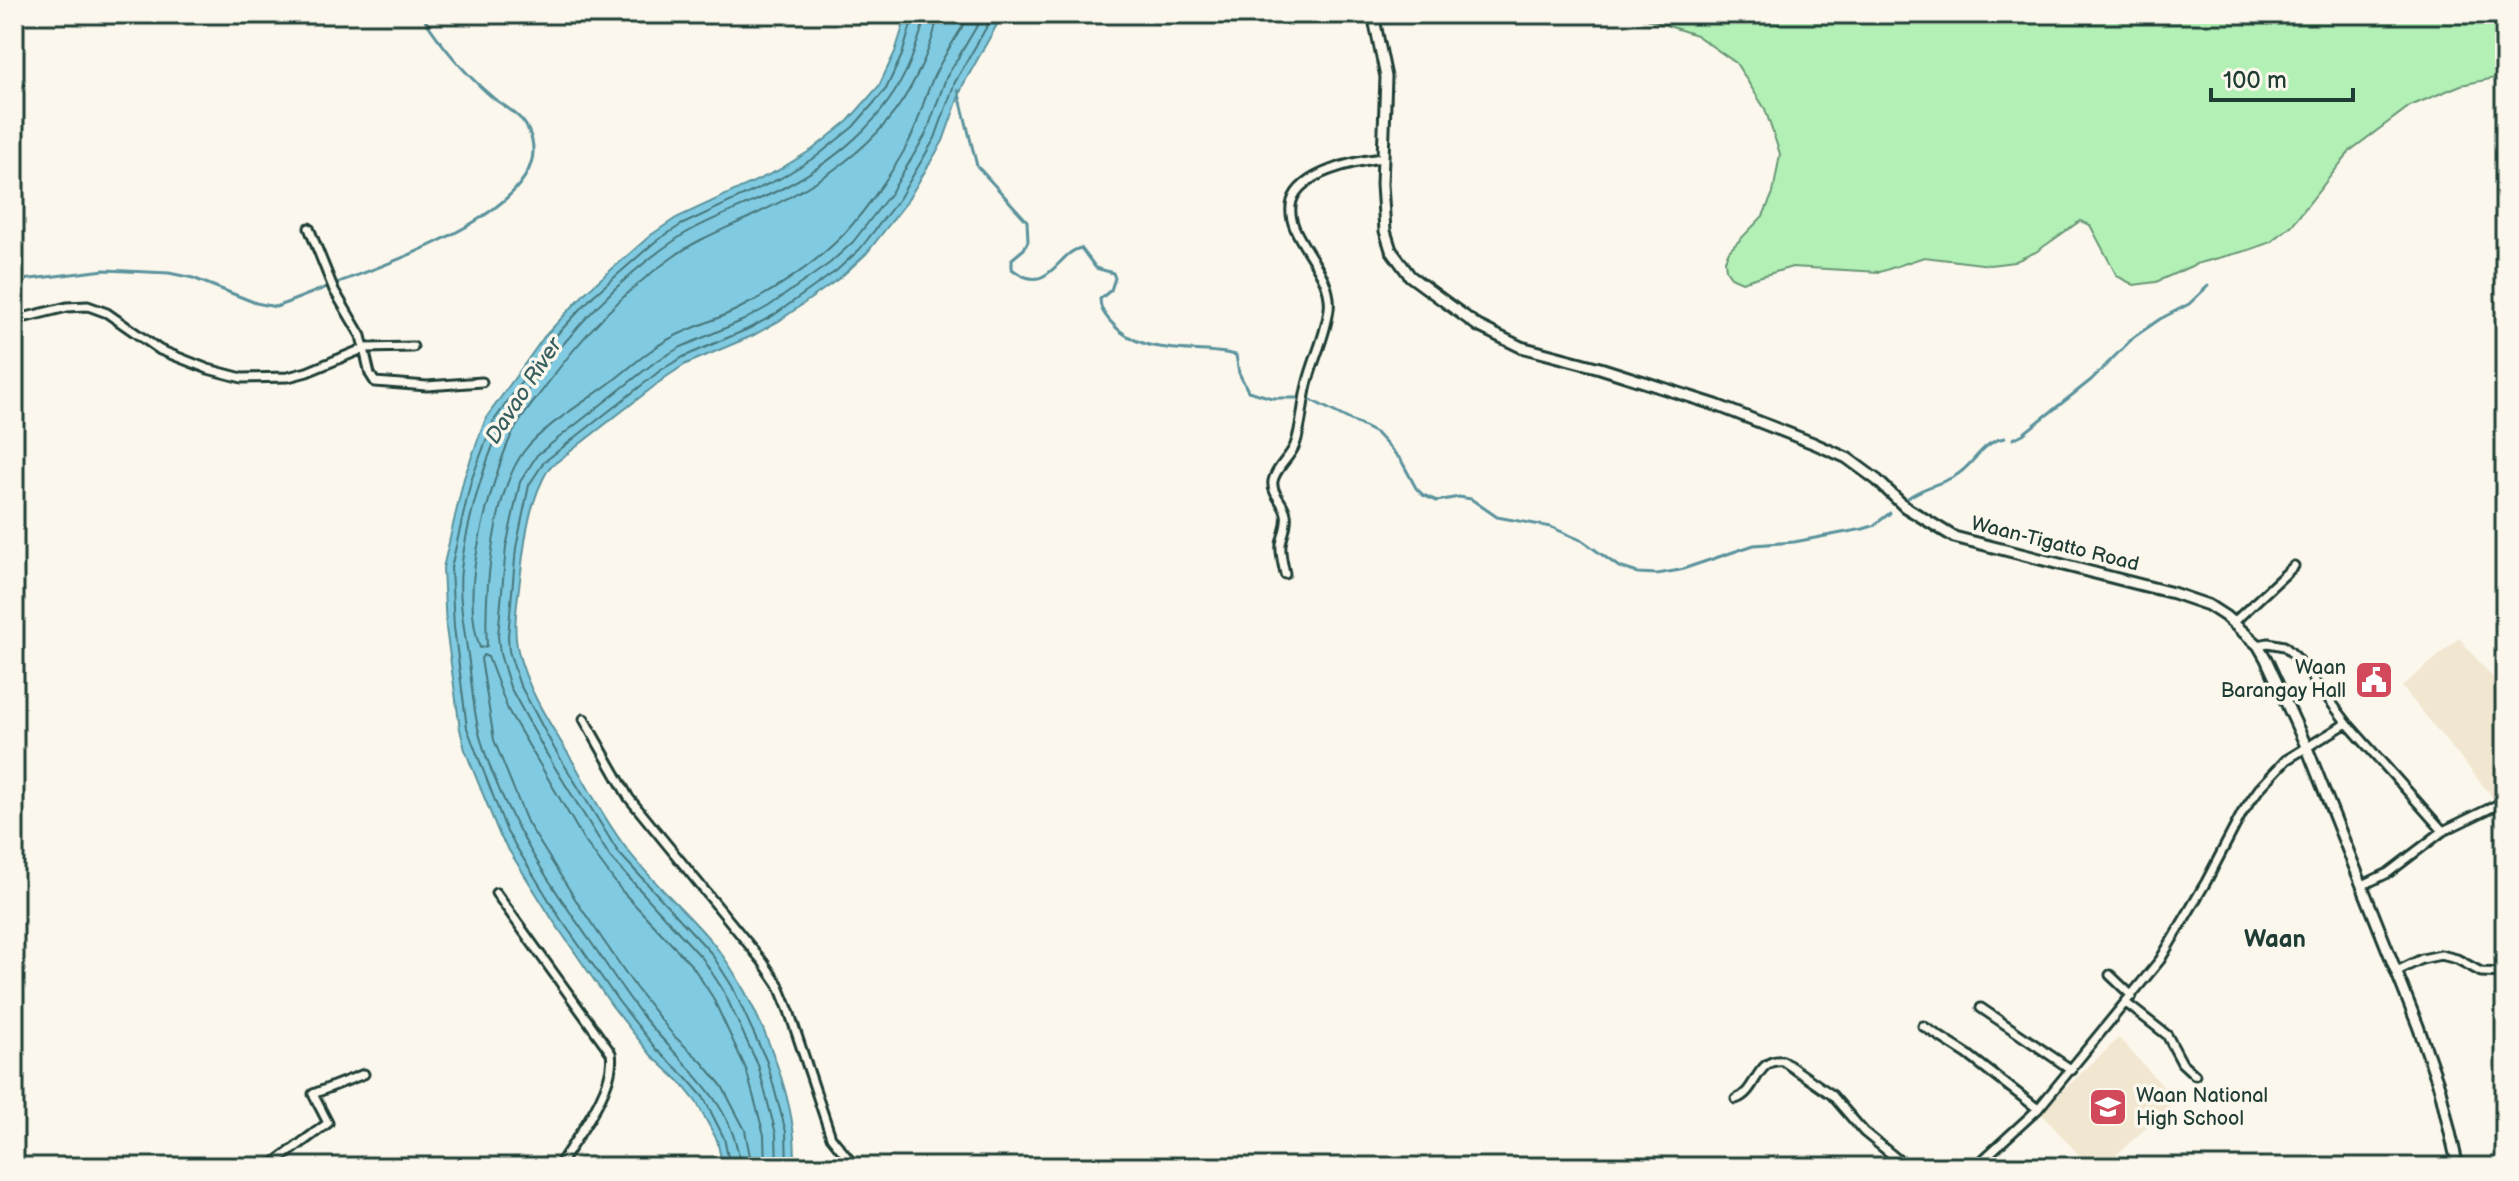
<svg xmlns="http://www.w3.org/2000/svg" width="2519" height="1181" viewBox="0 0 2519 1181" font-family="'Balsamiq Sans',sans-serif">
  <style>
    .built { fill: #f1e6d0 }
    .green { fill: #b2f0b6; stroke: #689675; stroke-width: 2 }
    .water { fill: #81cbe2; stroke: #5a929c; stroke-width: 2 }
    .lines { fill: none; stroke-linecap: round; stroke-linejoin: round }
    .shore { stroke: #46767a; stroke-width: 2 }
    .stream { stroke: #5a929c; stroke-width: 3 }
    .minor-casing { stroke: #1f3d34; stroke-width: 13 }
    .tertiary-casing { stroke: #1f3d34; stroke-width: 15 }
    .minor { stroke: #fbf7ec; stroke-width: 7 }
    .tertiary { stroke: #fbf7ec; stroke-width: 9 }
    .labels { text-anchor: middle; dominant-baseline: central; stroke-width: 7; stroke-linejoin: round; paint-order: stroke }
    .street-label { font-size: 20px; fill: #1f3d34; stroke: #fbf7ec }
    .poi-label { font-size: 20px; fill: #1f3d34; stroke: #fbf7ec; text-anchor: end }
    .water-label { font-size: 22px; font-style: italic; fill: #386060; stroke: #fbf7ec }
    .quarter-label { font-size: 24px; font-weight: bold; fill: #1f3d34; stroke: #fbf7ec }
  </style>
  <rect width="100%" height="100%" fill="#fbf7ec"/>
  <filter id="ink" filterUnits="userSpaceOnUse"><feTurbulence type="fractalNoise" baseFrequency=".0125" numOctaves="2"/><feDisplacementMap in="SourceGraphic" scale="16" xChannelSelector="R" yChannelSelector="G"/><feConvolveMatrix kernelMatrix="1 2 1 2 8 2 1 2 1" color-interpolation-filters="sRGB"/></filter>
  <g filter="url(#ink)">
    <path class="built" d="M 2459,638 L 2505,692 L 2505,798 L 2495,800 L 2402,687 Z
      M 2119,1038 L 2176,1101 L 2103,1167 L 2090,1167 L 2040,1112 Z"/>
    <path class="green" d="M 1632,14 L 2505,14 L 2505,76 L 2461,85 L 2410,106 L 2351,150 L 2292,225 L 2271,242 L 2249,250 L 2196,264 L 2156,282 L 2134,285 L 2117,276 L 2090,225 L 2080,221 L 2036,252 L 2014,262 L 1990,265 L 1924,257 L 1880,272 L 1792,267 L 1742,282 L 1731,277 L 1726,270 L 1725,260 L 1729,251 L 1763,216 L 1773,193 L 1780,154 L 1765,109 L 1736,63 L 1696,35 Z"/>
    <path class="water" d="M 907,14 L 1003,14 L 963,85 L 943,141 L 906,203 L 866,254 L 841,277 L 779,321 L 752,336 L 686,364 L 666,377 L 549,468 C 530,499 525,537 521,572 C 518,597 512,627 518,651 C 528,693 553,728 575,765 C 591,793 606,822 626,848 C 653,884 688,912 716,947 C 755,995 801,1105 794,1167 L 723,1167 L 717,1140 L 697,1103 L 681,1083 L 651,1055 L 612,1006 L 554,922 L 500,836 L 465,750 L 460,729 L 446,628 L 443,568 L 464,478 L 486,418 L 544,337 L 588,290 L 651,235 L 676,218 L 777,171 L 813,149 L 848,121 L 879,86 L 895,52 Z"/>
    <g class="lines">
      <path class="shore" d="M 937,14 C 936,35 925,59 916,77 C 882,147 816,186 748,218 C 722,230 696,240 673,257 C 622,292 578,341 542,391 C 531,405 519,420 511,436 C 500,460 493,485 486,511 C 475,554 465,605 480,648 L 487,646 C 484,593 493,493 524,451 C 542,427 585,402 610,383 C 631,367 649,349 673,337 C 695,326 719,319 740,308 C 776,290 816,263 844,234 C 866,210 903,159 915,128 C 922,110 927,89 936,72 C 946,52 959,33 970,14
        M 730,1167 L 724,1138 L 704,1098 L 686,1077 L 657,1050 L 619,1002 L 560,918 L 507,832 L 467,728 L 454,627 L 451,568 L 471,481 L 493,422 L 550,342 L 593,296 L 656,241 L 681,225 L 781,178 L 817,156 L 853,127 L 886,89 L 902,55 L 914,14
        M 740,1167 C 735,1102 683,1066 645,1019 C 627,996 611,972 595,948 C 549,883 504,817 481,740 C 473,713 472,683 468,655 C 464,627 458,597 461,569 C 466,528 482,467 500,430 C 509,413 522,398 533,383 C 574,327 623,274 681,236 C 713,216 751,205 785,187 C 842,157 895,111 915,49 C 919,37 924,26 925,14
        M 752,1167 L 745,1130 L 722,1086 L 702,1062 L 673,1035 L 636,988 L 579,905 L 527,822 L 494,740 L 481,659 L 483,655 L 488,657 L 508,710 L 584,840 L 621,890 L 693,967 L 712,996 L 746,1069 L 764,1135 L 765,1167
        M 777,1167 L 776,1134 L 758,1065 L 723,990 L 703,959 L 610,857 L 546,753 L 510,687 L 500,654 L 498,636 L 506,547 L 520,482 L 537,455 L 655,362 L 679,348 L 744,320 L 769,306 L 830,263 L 853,242 L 891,193 L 926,134 L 946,78 L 984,14
        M 787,1167 L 786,1132 L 767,1062 L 732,986 L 711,953 L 618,852 L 554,748 L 519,683 L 509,651 L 508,636 L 516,548 L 529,485 L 544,462 L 661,370 L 683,357 L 748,329 L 774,315 L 836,271 L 860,249 L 899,199 L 935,138 L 955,82 L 994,14"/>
      <path class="stream" d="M 958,90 L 977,166 L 1027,221 L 1028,241 L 1024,249 L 1012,259 L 1012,269 C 1049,298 1057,252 1081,248 L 1096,268 L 1113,273 L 1115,278 L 1111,290 L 1100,299 C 1100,308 1104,314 1110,321 C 1141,359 1194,345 1236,355 L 1239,373 L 1248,391 L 1272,398 L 1299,398
        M 14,281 L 105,270 L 169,273 L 193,278 L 256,303 L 276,307 L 327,287
        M 337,283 C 385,264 574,203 525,124 C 518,113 502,105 492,97 C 464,73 441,45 421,14
        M 1309,399 L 1376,433 L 1401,460 L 1416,488 L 1423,495 L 1437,501 L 1459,497 L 1471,499 L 1497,517 L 1551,527 L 1583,541 L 1619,567 L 1638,573 L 1657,574 L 1680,570 L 1754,545 L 1794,542 L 1863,529 L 1873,526 L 1890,513
        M 2013,439 L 2023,434 L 2091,380 L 2134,337 L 2160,319 L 2189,304 L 2208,286
        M 1908,498 C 1923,487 1939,485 1955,476 C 1975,465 1980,442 2005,438"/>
      <g class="minor-casing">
        <path id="minor" d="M 309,228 L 334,290 L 361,336 L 370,374 L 375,382 L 427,386 L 482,382
          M 14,320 L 67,307 L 88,306 L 107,313 L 160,350 L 208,369 L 242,378 L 288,377 L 307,372 L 365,348 L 413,347
          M 1285,574 C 1283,564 1280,554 1281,544 C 1283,534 1288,524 1286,514 C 1284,502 1271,494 1273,481 C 1276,467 1290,458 1295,445 C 1302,426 1302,405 1307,385 C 1313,359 1326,336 1329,309 C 1334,269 1282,236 1292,201 C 1301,172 1356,161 1382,158
          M 2234,622 L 2294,566
          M 2258,645 L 2268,643 L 2284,646 L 2297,658 L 2347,723 L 2443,831
          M 584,719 L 629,798 L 763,962 L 778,984 L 789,1011 L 831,1137 L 855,1167
          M 2363,885 L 2388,873 L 2443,831 L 2505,801
          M 496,893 L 611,1053 C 617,1086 576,1138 558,1167
          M 2397,971 L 2422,959 L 2441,955 L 2457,959 L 2481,972 L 2505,973
          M 2110,975 L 2132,996
          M 2126,1003 L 2167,1035 L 2182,1063 L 2195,1075
          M 1981,1008 L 2072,1070
          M 1923,1026 L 1967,1054 L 2038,1109
          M 1736,1099 C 1758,1091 1755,1058 1783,1061 L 1832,1095 L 1864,1132 L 1907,1167
          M 269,1167 L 328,1123 L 313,1094 L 364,1074
          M 1975,1167 L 2038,1109 L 2160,960 L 2206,882 L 2242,813 L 2259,789 L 2286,760 L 2347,723"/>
      </g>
      <g class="tertiary-casing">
        <path id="tertiary" d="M 1373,14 L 1386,77 L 1382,184 L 1385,231 L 1391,250 L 1410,276 L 1478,326 L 1521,347 L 1600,368 L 1716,405 L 1813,443 L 1847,458 L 1877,480 L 1905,507 L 1954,537 L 2173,593 L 2208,605 L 2225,616 L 2258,645 L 2266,659 L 2307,748 L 2418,1026 L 2440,1089 L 2458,1167"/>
      </g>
      <use href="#minor" class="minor"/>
      <use href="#tertiary" class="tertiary"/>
    </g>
  </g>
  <defs>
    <g id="civic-square" transform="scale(2)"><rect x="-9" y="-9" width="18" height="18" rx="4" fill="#d1495b" stroke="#fbf7ec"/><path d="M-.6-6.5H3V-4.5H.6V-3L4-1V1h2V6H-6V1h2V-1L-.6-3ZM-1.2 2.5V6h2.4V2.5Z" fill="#fff"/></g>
    <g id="school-square" transform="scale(2)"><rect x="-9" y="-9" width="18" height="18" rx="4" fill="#d1495b" stroke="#fbf7ec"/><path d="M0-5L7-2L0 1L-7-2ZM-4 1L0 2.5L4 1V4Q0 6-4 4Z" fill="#fff"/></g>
  </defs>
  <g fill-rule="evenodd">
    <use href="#civic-square" x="2374" y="680"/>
    <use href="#school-square" x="2108" y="1107"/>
  </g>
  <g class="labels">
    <g class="street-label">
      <text transform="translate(2055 544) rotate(14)">Waan-Tigatto Road</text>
    </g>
    <g class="poi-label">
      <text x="2346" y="668">Waan<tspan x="2346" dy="23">Barangay Hall</tspan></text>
      <text x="2136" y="1096" text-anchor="start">Waan National<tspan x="2136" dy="23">High School</tspan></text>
    </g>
    <g class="water-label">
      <text transform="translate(524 391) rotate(-57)">Davao River</text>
    </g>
    <g class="quarter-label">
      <text x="2275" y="939">Waan</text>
    </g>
  </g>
  <rect width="2519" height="1181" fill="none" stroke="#fbf7ec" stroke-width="48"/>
  <rect x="24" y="24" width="2471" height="1133" fill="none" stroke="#1f3d34" stroke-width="3" filter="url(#ink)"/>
  <path d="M2211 88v12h142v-12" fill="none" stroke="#1f3d34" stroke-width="4"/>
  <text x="2223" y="88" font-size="24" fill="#1f3d34" stroke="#fbf7ec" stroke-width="6" paint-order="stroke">100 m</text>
</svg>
